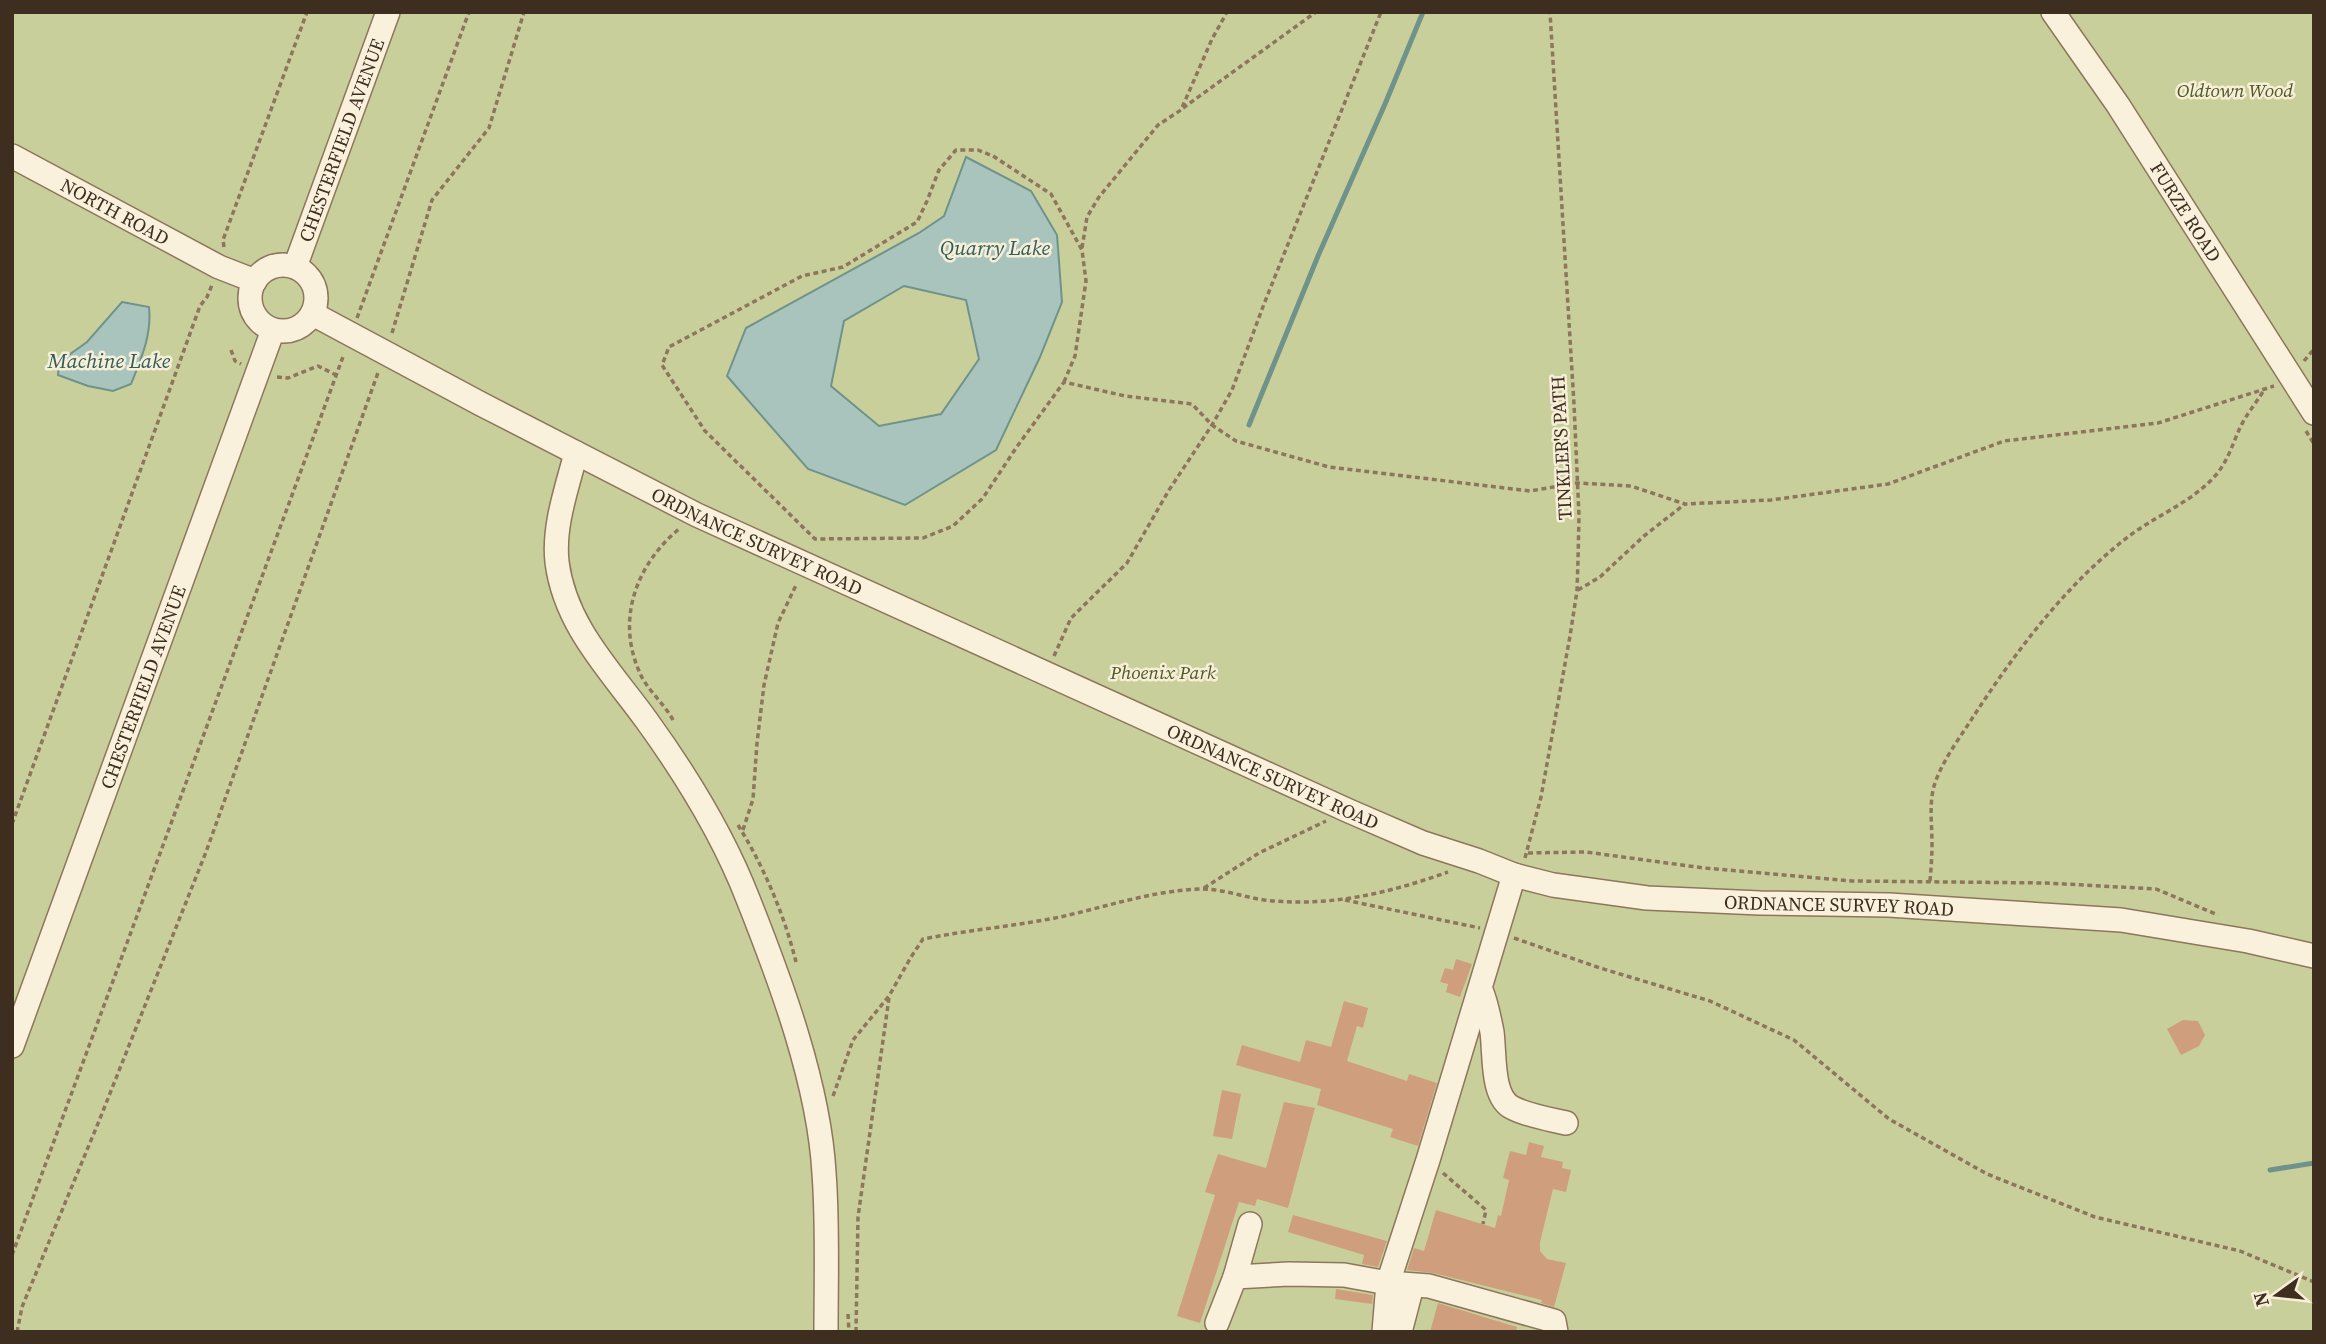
<svg xmlns="http://www.w3.org/2000/svg" width="2326" height="1344" viewBox="0 0 2326 1344" font-family="'Source Serif 4',serif">
  <style>
    .green { fill: #c9cf9b }
    .water { fill: #a9c4bc; stroke: #6f938a; stroke-width: 2; fill-rule: evenodd }
    .lines { fill: none; stroke-linecap: round; stroke-linejoin: round }
    .stream { stroke: #6f938a; stroke-width: 5 }
    .building { fill: #cf9f7d }
    .minor-casing { stroke: #8d765c; stroke-width: 26 }
    .path { stroke: #8d765c; stroke-width: 3.5; stroke-dasharray: 5 3.5; stroke-linecap: butt }
    .minor { stroke: #faf1dc; stroke-width: 23 }
    .labels { text-anchor: middle; dominant-baseline: central; stroke-width: 5; stroke-linejoin: round; paint-order: stroke }
    .park-label { font-size: 19px; font-style: italic; fill: #4d5a26; stroke: #f7eed8 }
    .street-label { font-size: 19px; fill: #3d2e20; stroke: #f7eed8 }
    .water-label { font-size: 21px; font-style: italic; fill: #2f5d5a; stroke: #f7eed8 }
  </style>
  <rect width="100%" height="100%" fill="#f0e4c8"/>
  <path class="green" d="M 12,12 L 2314,12 L 2314,1332 L 12,1332 Z"/>
  <path class="water" d="M 966,157 L 1031,191 L 1057,235 L 1062,302 L 1040,357 L 996,450 L 905,505 L 808,469 L 727,376 L 746,328 L 919,233 L 944,216 ZM 904,286 L 966,300 L 979,359 L 941,414 L 879,426 L 831,386 L 844,321 Z
    M 122,302 L 149,307 C 152,335 141,359 131,384 L 113,391 L 88,386 L 58,375 L 59,362 L 87,342 Z"/>
  <g class="lines">
    <path class="stream" d="M 1249,425 L 1318,256 L 1385,104 L 1423,12
      M 2270,1170 L 2314,1163"/>
  </g>
  <path class="building" d="M 1456,959 L 1472,964 L 1460,997 L 1446,992 L 1448,984 L 1440,982 L 1445,968 L 1453,970 Z
    M 1344,1001 L 1368,1008 L 1363,1028 L 1357,1026 L 1347,1061 L 1407,1081 L 1409,1074 L 1437,1083 L 1418,1146 L 1390,1137 L 1393,1129 L 1317,1105 L 1321,1089 L 1236,1065 L 1242,1045 L 1300,1062 L 1306,1040 L 1331,1047 Z
    M 2183,1020 L 2198,1021 L 2205,1035 L 2199,1046 L 2181,1055 L 2167,1029 Z
    M 1222,1090 L 1241,1094 L 1232,1139 L 1213,1136 Z
    M 1284,1102 L 1315,1108 L 1288,1208 L 1257,1199 L 1255,1206 L 1239,1202 L 1200,1323 L 1177,1316 L 1215,1195 L 1205,1192 L 1218,1154 L 1266,1168 Z
    M 1529,1142 L 1544,1146 L 1541,1157 L 1563,1162 L 1562,1168 L 1571,1170 L 1566,1192 L 1553,1189 L 1540,1242 L 1540,1251 L 1547,1259 L 1566,1263 L 1554,1307 L 1541,1303 L 1542,1300 L 1433,1273 L 1407,1270 L 1414,1248 L 1424,1251 L 1436,1210 L 1495,1228 L 1498,1215 L 1501,1216 L 1509,1180 L 1503,1178 L 1510,1151 L 1526,1155 Z
    M 1293,1215 L 1387,1241 L 1378,1267 L 1362,1264 L 1364,1255 L 1288,1232 Z
    M 1336,1289 L 1373,1295 L 1372,1304 L 1335,1299 Z
    M 1438,1303 L 1517,1327 L 1516,1332 L 1430,1332 Z"/>
  <g class="lines">
    <g class="minor-casing">
      <g id="minor">
        <path id="s1" d="M 2053,12 L 2118,105 L 2314,413"/>
        <path id="s2" d="M 12,156 L 219,267 L 255,281"/>
        <circle cx="283" cy="298" r="33"/>
        <path id="s3" d="M 295,267 L 388,12"/>
        <path id="s4" d="M 313,314 L 481,404 L 697,515 L 1349,811 L 1423,843 L 1479,861 L 1514,875 L 1553,885 L 1647,898 L 1760,903 L 1889,905 L 2121,920 L 2248,941 L 2314,956"/>
        <path d="M 576,453 C 567,488 553,526 557,562 C 565,626 611,671 647,721 C 686,775 724,837 748,899 C 781,982 819,1084 824,1173 C 828,1226 826,1279 826,1332"/>
        <path d="M 1481,990 C 1487,1004 1489,1018 1492,1032 C 1495,1054 1491,1098 1513,1108 C 1529,1116 1549,1119 1566,1123"/>
        <path id="s5" d="M 12,1046 L 273,330"/>
        <path d="M 1235,1277 L 1250,1224"/>
        <path d="M 1217,1323 L 1235,1277 L 1289,1274 L 1344,1275 L 1388,1283 L 1428,1160 L 1514,875"/>
        <path d="M 1384,1332 L 1388,1283 L 1429,1286 L 1554,1321 L 1556,1332"/>
        <path d="M 1400,1332 L 1412,1286"/>
      </g>
    </g>
    <path class="path" d="M 1183,108 L 1316,12
      M 224,247 L 223,240 L 307,12
      M 1082,248 L 1087,217 L 1099,197 L 1158,125 L 1181,110 L 1212,39 L 1227,12
      M 357,318 L 469,12
      M 392,333 L 432,200 L 489,128 L 524,12
      M 231,350 L 235,361 L 241,364
      M 2304,361 L 2314,349
      M 277,377 L 288,378 L 318,366 L 336,375
      M 1064,382 L 1075,356 L 1086,281 L 1082,250 L 1051,194 L 993,156 L 978,150 L 956,150 L 939,170 L 927,201 L 917,222 L 843,267 L 802,276 L 669,347 L 662,365 L 705,431 L 815,539 L 923,538 L 953,526 L 983,498 L 1016,448 L 1064,382 L 1125,396 L 1192,404 L 1212,425 L 1236,441 L 1329,467 L 1530,491 L 1577,483 L 1631,486 L 1685,504 L 1771,500 L 1888,484 L 2004,441 L 2158,423 L 2274,386
      M 2306,431 L 2314,444
      M 1578,590 L 1600,577 L 1644,536 L 1685,504
      M 1054,656 L 1071,618 L 1127,563 L 1169,490 L 1212,425 L 1232,390 L 1264,304 L 1381,12
      M 673,720 C 664,703 646,689 639,671 C 616,618 637,564 679,529
      M 12,824 L 200,306 L 207,297 L 212,285
      M 738,825 C 764,867 784,914 796,962
      M 743,830 L 753,799 L 757,743 L 764,685 L 778,623 L 797,583
      M 1528,853 L 1586,852 L 1704,868 L 1852,881 L 2046,883 L 2156,889 L 2218,915
      M 1525,858 L 1541,797 L 1570,636 L 1577,591 L 1578,560 L 1579,516 L 1574,404 L 1550,12
      M 1930,881 C 1931,869 1932,857 1932,844 C 1932,825 1929,805 1934,786 C 1942,761 1959,739 1973,717 C 2015,653 2063,588 2124,540 C 2152,517 2190,504 2215,476 C 2230,459 2233,440 2244,420 C 2250,410 2258,400 2264,390
      M 1204,888 L 1259,853 L 1326,821
      M 1345,900 L 1480,928
      M 1514,938 L 1600,968 L 1710,1001 L 1794,1040 L 1889,1119 L 1987,1174 L 2095,1217 L 2240,1251 L 2314,1282
      M 833,1096 L 853,1040 L 889,996 L 911,957 L 923,939 C 969,930 1015,926 1060,917 C 1106,907 1154,890 1202,889 C 1226,889 1251,900 1275,901 C 1335,906 1392,892 1448,872
      M 1443,1173 L 1486,1210 L 1483,1224
      M 12,1255 L 344,354
      M 848,1314 L 849,1332
      M 17,1332 L 22,1307 L 99,1121 L 206,852 L 379,370
      M 856,1332 L 858,1217 L 889,998"/>
    <use href="#minor" class="minor"/>
  </g>
  <g class="labels">
    <g class="park-label">
      <text x="2235" y="90">Oldtown Wood</text>
      <text x="1163" y="672">Phoenix Park</text>
    </g>
    <g class="street-label">
      <text stroke="none"><textPath href="#s3" startOffset="135">CHESTERFIELD AVENUE</textPath></text>
      <text stroke="none"><textPath href="#s1" startOffset="240">FURZE ROAD</textPath></text>
      <text stroke="none"><textPath href="#s2" startOffset="117">NORTH ROAD</textPath></text>
      <text transform="translate(1561 448) rotate(-93)">TINKLER'S PATH</text>
      <text stroke="none"><textPath href="#s4" startOffset="499">ORDNANCE SURVEY ROAD</textPath></text>
      <text stroke="none"><textPath href="#s5" startOffset="382">CHESTERFIELD AVENUE</textPath></text>
      <text stroke="none"><textPath href="#s4" startOffset="1066">ORDNANCE SURVEY ROAD</textPath></text>
      <text stroke="none"><textPath href="#s4" startOffset="1654">ORDNANCE SURVEY ROAD</textPath></text>
    </g>
    <g class="water-label">
      <text x="995" y="247">Quarry Lake</text>
      <text x="109" y="360">Machine Lake</text>
    </g>
  </g>
  <rect width="2326" height="1344" fill="none" stroke="#3d2e20" stroke-width="28"/>
  <g transform="translate(2277 1295) rotate(255)" stroke="#f7eed8" stroke-width="5" paint-order="stroke">
  <path d="M0-5L12 26L0 18L-12 26Z" fill="#3d2e20"/>
  <text y="-10" font-size="19" font-weight="bold" text-anchor="middle" fill="#3d2e20">N</text>
  </g>
</svg>
